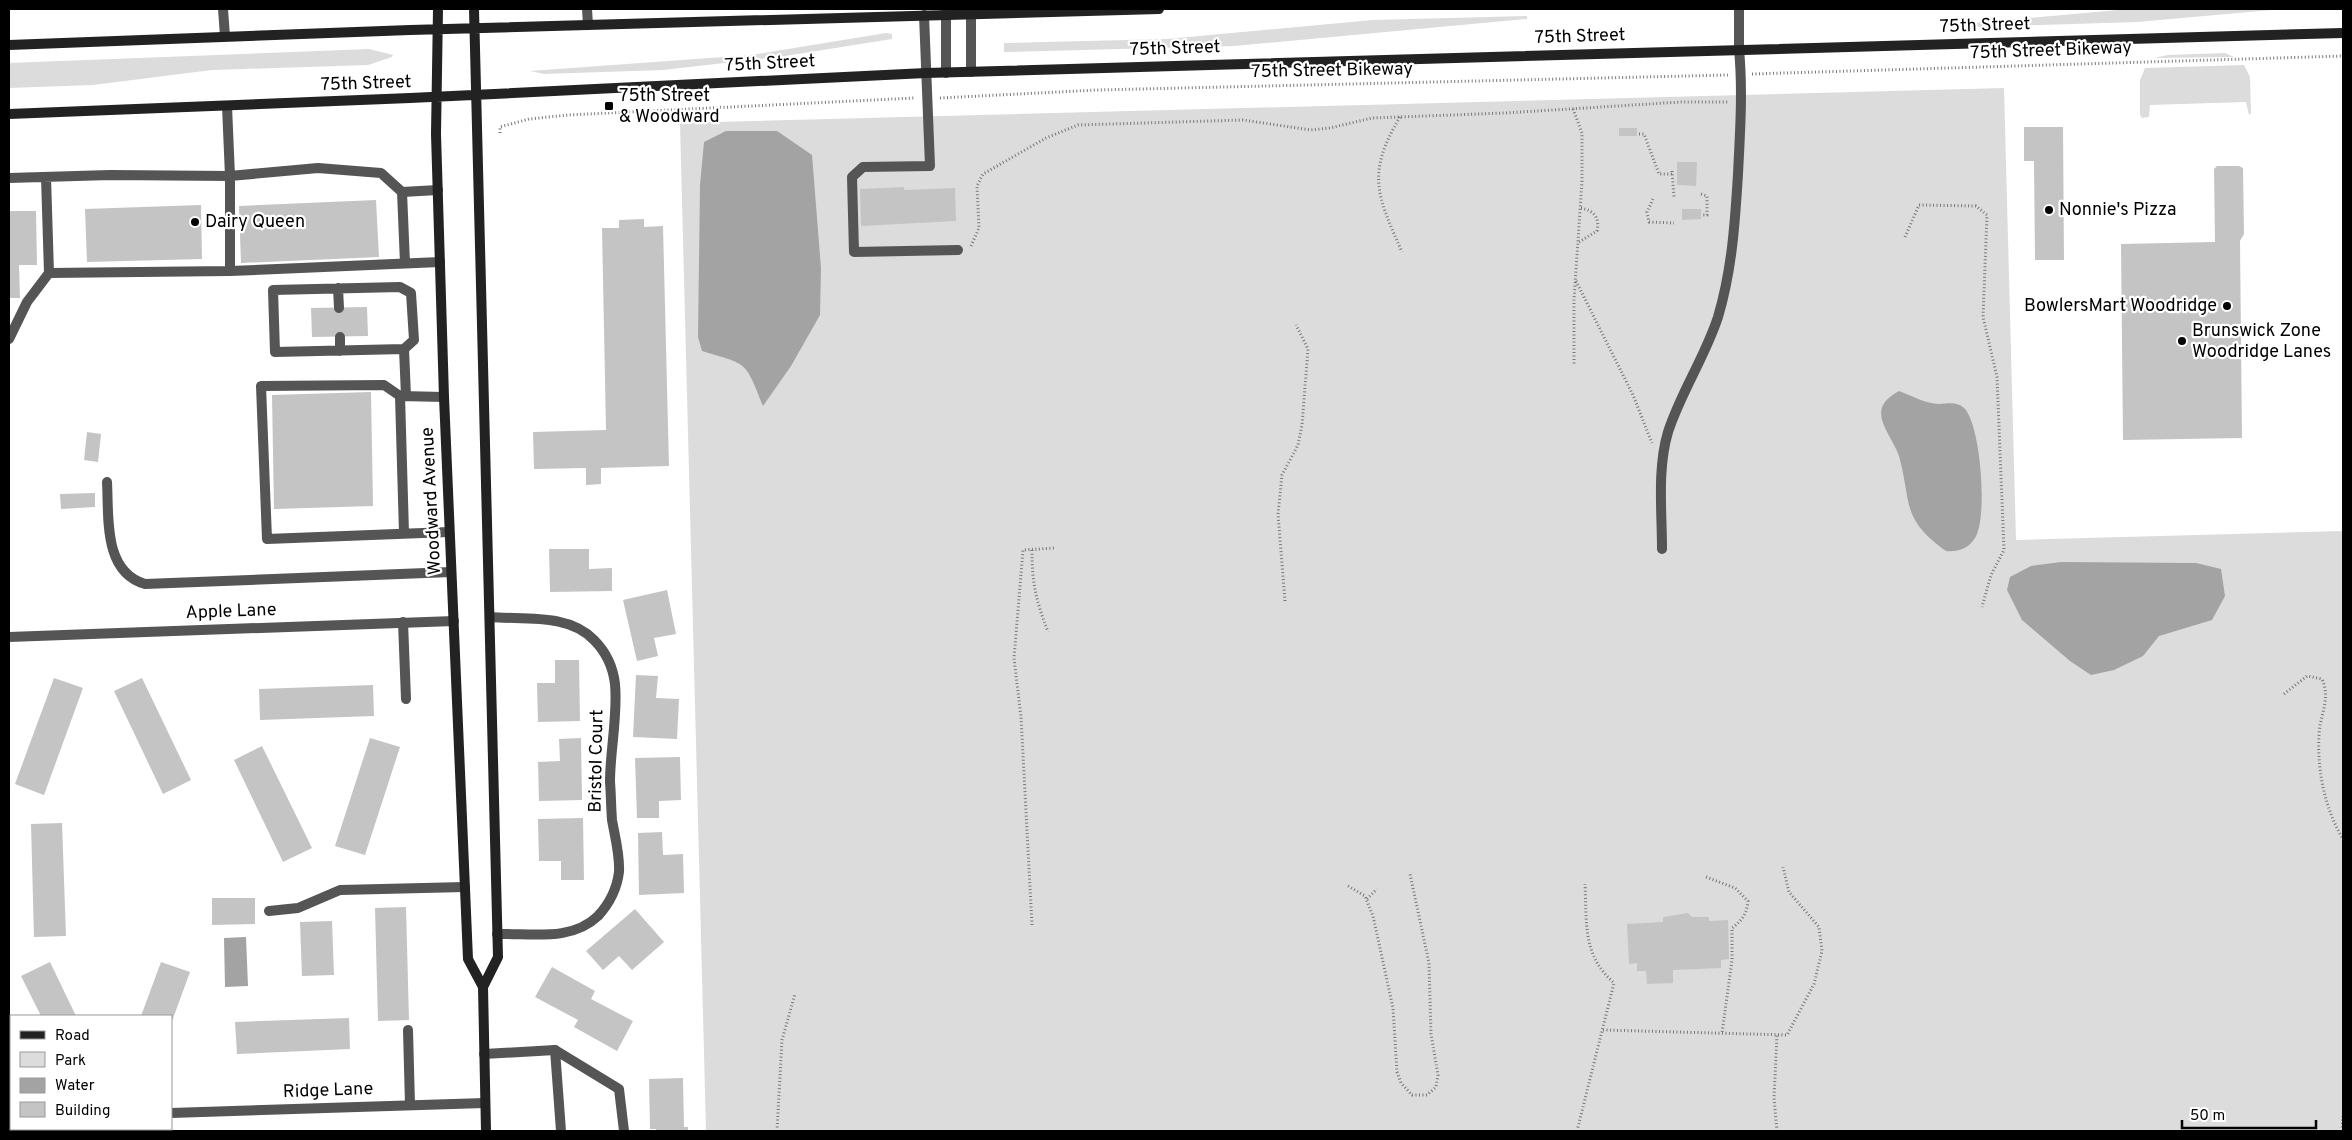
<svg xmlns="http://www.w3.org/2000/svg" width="2352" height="1140" viewBox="0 0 2352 1140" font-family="Overpass,sans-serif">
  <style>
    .green { fill: #dcdcdc }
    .water { fill: #a3a3a3 }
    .building { fill: #c4c4c4 }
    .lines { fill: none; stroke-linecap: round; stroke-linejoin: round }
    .path { stroke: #777; stroke-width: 3; stroke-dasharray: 1 2.5; stroke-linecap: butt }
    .lane { stroke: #555; stroke-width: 10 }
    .street { stroke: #555; stroke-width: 10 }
    .secondary { stroke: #222; stroke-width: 10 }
    .poi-dot { fill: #000; stroke: #fff; stroke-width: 2 }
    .labels { text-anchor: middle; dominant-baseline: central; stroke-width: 4.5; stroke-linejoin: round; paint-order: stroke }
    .street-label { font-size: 18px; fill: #000; stroke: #fff }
    .poi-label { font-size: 18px; fill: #000; stroke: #fff; text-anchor: start }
  </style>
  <rect width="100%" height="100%" fill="#fff"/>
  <path class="green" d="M 2129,9 L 2283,9 L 2137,22 L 1972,27 L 1972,23 Z
    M 1527,16 L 1527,19 L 1234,46 L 1004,52 L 1004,43 L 1167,39 L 1373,20 Z
    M 886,33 L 892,34 L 892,39 L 785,56 L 663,70 L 544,74 L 530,71 L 751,55 Z
    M 369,49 L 393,55 L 392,57 L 368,65 L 212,70 L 93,85 L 9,88 L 9,63 Z
    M 2225,53 L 2234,57 L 2154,58 L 2168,55 Z
    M 2244,65 L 2250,77 L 2251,113 L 2249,115 L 2246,102 L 2150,105 L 2149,117 L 2142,118 L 2140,115 L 2140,80 L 2145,68 Z
    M 2004,88 L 2016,540 L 2343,531 L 2343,1131 L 706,1131 L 680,123 Z"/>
  <path class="water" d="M 726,131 L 777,131 L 812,155 L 821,268 L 820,315 L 791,366 L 763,406 C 745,360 748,365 702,351 L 698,337 L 700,185 L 704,142 Z
    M 1899,391 C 1910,395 1926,404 1939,404 C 1948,404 1956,401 1964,408 C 1981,424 1988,519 1975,538 C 1968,549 1958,552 1946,551 C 1900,518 1912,503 1899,456 C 1891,432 1863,410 1899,391 Z
    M 2061,562 L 2196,563 L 2221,569 L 2225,596 L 2212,620 L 2159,636 L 2143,656 L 2114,670 L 2091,675 L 2070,661 L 2022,620 L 2007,590 L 2010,577 L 2031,566 Z
    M 246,937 L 248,986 L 225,987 L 224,938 Z"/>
  <path class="building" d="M 2024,127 L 2063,127 L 2064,260 L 2035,260 L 2034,161 L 2024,161 Z
    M 1619,128 L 1637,128 L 1637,136 L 1619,136 Z
    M 1677,162 L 1697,162 L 1696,186 L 1677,185 Z
    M 2217,166 L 2239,166 L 2243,168 L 2244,234 L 2240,241 L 2242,438 L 2123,440 L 2121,244 L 2215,242 L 2214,169 Z
    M 904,187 L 904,190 L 955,188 L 956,221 L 861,226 L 860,189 Z
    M 376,200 L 379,257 L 241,263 L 239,206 Z
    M 201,205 L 202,259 L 87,262 L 85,209 Z
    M 1682,209 L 1701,209 L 1701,219 L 1682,220 Z
    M 9,211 L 36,211 L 37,265 L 19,265 L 20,298 L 9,298 Z
    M 644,219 L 644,227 L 663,226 L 669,466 L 601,468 L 601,484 L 586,485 L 586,468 L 534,469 L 533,432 L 606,430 L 602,228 L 619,228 L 619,220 Z
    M 367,307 L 368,336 L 312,337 L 311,308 Z
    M 371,392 L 373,506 L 274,509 L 272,395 Z
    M 87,432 L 101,434 L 98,462 L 84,460 Z
    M 95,493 L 95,507 L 61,509 L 60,494 Z
    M 549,549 L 589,549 L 589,569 L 612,568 L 612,591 L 550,592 Z
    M 667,590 L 676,634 L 654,638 L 658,656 L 637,661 L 623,600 Z
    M 555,660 L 579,660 L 580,721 L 538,722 L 537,683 L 555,683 Z
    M 636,675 L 658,676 L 656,698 L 679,699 L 677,739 L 633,737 Z
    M 54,678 L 83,688 L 44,795 L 15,784 Z
    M 142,678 L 191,780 L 163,794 L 114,691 Z
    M 373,685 L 374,716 L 260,720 L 259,689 Z
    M 370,738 L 400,747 L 365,855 L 335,846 Z
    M 581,738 L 582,800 L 539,801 L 538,762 L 560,761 L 559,739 Z
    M 262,746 L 312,848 L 283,862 L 234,760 Z
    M 680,757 L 681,800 L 659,801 L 659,818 L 637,818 L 635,758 Z
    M 583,818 L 584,880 L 561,880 L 561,861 L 539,861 L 538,819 Z
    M 62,823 L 66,936 L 34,937 L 31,824 Z
    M 662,832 L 663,855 L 683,854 L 684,893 L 639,895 L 638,833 Z
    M 212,898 L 255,898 L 255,924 L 212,925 Z
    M 406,907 L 409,1020 L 378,1021 L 375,908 Z
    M 635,909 L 664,942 L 632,970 L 619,956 L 603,970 L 586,951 Z
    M 1688,913 L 1692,917 L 1709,917 L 1709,921 L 1728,920 L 1729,959 L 1721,960 L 1721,968 L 1673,970 L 1673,983 L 1647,984 L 1646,971 L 1637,971 L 1637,963 L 1629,964 L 1627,924 L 1663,922 L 1663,917 Z
    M 332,921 L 334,975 L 302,976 L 300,922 Z
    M 50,962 L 76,1016 L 41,1016 L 21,976 Z
    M 161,962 L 190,972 L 171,1024 L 171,1016 L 141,1016 Z
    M 552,967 L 595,991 L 591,999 L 633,1021 L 617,1051 L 574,1027 L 578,1020 L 535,997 Z
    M 349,1018 L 350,1049 L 237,1054 L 235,1022 Z
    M 683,1078 L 684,1127 L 688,1127 L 688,1131 L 656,1131 L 656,1129 L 650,1129 L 649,1079 Z"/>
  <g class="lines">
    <path class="path" d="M 1752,74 L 2343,56
      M 940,98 L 1097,90 L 1728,75
      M 1573,109 L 1582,133 L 1582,181 L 1574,300 L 1574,366
      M 1400,117 C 1366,174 1377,195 1402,252
      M 500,133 L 500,127 L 529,119 L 568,115 L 914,98
      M 1639,134 L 1644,134 L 1659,174 L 1672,174
      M 1672,171 L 1674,197
      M 1701,194 L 1707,196 L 1707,215 L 1703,215
      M 1653,199 L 1647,212 L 1649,222 L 1674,223
      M 1905,237 L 1919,205 L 1976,206 L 1987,215 L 1983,317 L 1997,377 L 2004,550 L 1991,575 L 1982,607
      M 1579,242 L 1597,231 C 1600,218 1594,210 1580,208
      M 971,246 L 979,228 L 977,186 L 983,174 L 1046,138 L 1078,125 L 1243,120 L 1311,130 L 1330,128 L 1372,118 L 1505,113 L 1681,102 L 1729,102
      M 1576,281 L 1633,395 L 1652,443
      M 1032,550 C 1032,584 1036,600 1048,632
      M 1285,601 L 1278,514 L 1282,475 L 1298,445 L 1302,425 L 1308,349 L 1296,325
      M 2284,694 L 2307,676 L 2322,679 C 2331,699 2320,714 2319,735 C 2317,771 2325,809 2343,839
      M 1706,877 L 1735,888 L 1748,901 C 1747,913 1742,921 1732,928 L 1732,960 L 1722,1033
      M 1348,886 L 1365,896 L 1373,916 L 1393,1008 L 1397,1072 L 1401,1083 L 1412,1095 L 1427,1095 L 1436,1087 L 1438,1075 L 1431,1034 L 1429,963 L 1410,874
      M 1367,899 L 1377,889
      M 1032,925 L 1021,717 L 1014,658 L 1023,550 L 1054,548
      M 1603,1030 L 1787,1035 L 1814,984 L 1822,951 L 1819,927 L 1789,892 L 1783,867
      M 777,1131 L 782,1040 L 795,994
      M 1577,1131 L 1614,983 C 1582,955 1587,923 1585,884
      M 1777,1131 L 1774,1098 L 1777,1035
      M 2342,1131 L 2343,1116"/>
    <path class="lane" d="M 587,9 L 588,25
      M 924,15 L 930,166 L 863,167 L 852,177 L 854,252 L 958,250
      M 46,177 L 49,273
      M 9,178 L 110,175 L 230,176 L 227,106
      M 405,263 L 402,192 L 438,190
      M 230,271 L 230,176 L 318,168 L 381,173 L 402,192
      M 400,287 L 411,293 L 414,340 L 404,349 L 275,352 L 273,290 Z
      M 338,288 L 339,308
      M 340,337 L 340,351
      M 9,339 L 27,302 L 49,273 L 230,271 L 440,262
      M 404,349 L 406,396
      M 400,396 L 404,533
      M 444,397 L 400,396 L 384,385 L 261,386 L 267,539 L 449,532
      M 107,482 C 109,517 103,572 145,584 L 451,572
      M 1662,549 C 1662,511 1657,469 1668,432 C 1681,392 1705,357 1718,317 C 1732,270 1735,223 1738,174 C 1740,133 1743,91 1739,49
      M 403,622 L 406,699
      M 269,911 L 298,908 L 340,890 L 465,887
      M 408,1030 L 410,1105
      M 555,1050 L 561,1131"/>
    <path class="street" d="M 223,9 L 225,36
      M 946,9 L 946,73
      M 971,9 L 971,72
      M 1739,9 L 1739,49
      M 490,617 C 524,620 568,613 594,640 C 606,652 613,667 615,684 C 618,716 610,750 610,782 C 611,794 611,807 612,820 C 615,837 620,855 619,872 C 617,888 609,904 598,916 C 571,942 531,933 497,934
      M 9,637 L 454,621
      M 484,1054 L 555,1050 L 619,1089 L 624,1131
      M 171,1113 L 485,1103
      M 9,1118 L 11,1118"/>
    <path class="secondary" d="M 438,9 L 436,134 L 444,397 L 468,959 L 483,987 L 486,1131
      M 474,9 L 498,957 L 483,987
      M 9,45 L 410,30 L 1159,9
      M 9,114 L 410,98 L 926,73 L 2343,33"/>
  </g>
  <g class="poi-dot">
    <rect x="604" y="101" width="10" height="10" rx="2.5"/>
    <circle cx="2049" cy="210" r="5"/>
    <circle cx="195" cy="222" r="5"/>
    <circle cx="2227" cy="306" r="5"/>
    <circle cx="2182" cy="341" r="5"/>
  </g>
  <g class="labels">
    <g class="street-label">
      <text transform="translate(1985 26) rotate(-2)">75th Street</text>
      <text transform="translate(1580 37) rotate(-2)">75th Street</text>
      <text transform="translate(1175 49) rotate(-2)">75th Street</text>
      <text transform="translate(2051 51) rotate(-2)">75th Street Bikeway</text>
      <text transform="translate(770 64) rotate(-3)">75th Street</text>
      <text transform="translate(1332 71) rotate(-1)">75th Street Bikeway</text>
      <text transform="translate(366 84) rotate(-2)">75th Street</text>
      <text transform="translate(432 501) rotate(-93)">Woodward Avenue</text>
      <text transform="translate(231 612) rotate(-2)">Apple Lane</text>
      <text transform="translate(597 761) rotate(-89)">Bristol Court</text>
      <text transform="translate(328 1091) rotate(-2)">Ridge Lane</text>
    </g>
    <g class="poi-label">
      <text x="619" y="96">75th Street<tspan x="619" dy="21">&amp; Woodward</tspan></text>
      <text x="2059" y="210">Nonnie's Pizza</text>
      <text x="205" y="222">Dairy Queen</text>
      <text x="2217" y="306" text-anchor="end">BowlersMart Woodridge</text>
      <text x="2192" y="331">Brunswick Zone<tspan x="2192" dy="21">Woodridge Lanes</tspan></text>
    </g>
  </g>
  <rect width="2352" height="1140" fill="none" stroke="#000000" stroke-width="20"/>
  <rect x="10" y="1015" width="162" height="115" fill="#ffffff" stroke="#999999"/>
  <rect x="20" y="1031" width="25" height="8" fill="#222222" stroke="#999999"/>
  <text x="55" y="1040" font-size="15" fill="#000000">Road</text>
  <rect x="20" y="1052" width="25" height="15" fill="#dcdcdc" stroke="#999999"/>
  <text x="55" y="1065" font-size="15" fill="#000000">Park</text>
  <rect x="20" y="1078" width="25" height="15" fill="#a3a3a3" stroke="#999999"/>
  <text x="55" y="1090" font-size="15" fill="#000000">Water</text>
  <rect x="20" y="1102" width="25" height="15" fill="#c4c4c4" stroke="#999999"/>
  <text x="55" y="1115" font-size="15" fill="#000000">Building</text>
  <path d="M2182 1120v8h134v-8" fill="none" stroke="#000000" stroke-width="2.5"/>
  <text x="2190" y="1120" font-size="15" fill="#000000" stroke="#ffffff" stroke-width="4" paint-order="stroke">50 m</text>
</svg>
